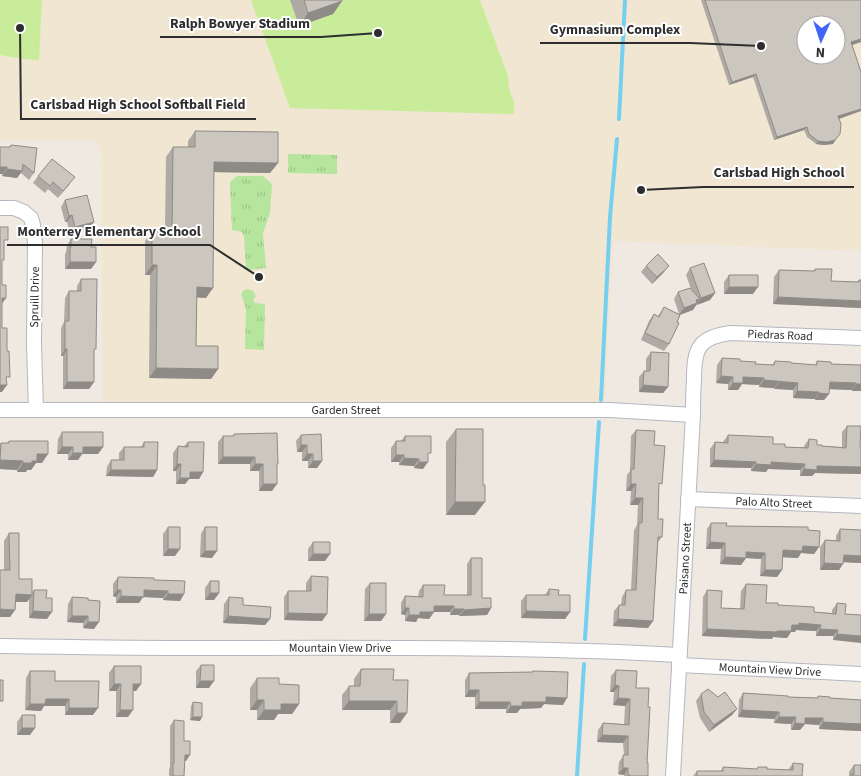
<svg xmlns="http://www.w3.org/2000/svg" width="861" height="776" viewBox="0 0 861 776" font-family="'Source Sans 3',sans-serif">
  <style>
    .education { fill: #f0e6d1; fill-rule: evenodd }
    .grass { fill: url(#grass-tufts) }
    .pitch { fill: #c9ec9a }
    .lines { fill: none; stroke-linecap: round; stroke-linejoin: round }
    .stream { stroke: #75cff0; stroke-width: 4 }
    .minor-casing { stroke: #b4b7c1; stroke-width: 16 }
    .minor { stroke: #fff; stroke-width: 14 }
    .wall { fill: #afaba4 }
    .shaded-wall { fill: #8e8b86 }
    .building { fill: #cbc7bf; stroke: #8e8b86; fill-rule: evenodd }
    .labels { text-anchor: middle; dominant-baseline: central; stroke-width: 4; stroke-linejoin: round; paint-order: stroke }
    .street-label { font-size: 12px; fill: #2e2e2e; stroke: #fff }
    .leader { fill: none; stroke: #2e2e2e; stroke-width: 2 }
    .callout-dot { fill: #2e2e2e; stroke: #fff; stroke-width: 2 }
    .callout-label { font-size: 14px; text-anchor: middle; font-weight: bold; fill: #2e2e2e; stroke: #fff; stroke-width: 4; stroke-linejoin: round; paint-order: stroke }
  </style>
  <defs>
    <pattern id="grass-tufts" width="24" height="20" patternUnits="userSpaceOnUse" patternTransform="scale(1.25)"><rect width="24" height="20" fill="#b6e59e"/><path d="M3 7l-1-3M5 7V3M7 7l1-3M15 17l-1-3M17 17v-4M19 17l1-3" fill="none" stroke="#9dc588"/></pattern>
  </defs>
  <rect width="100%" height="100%" fill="#efe9e1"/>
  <path class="education" d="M 0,0 L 861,0 L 861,251 L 613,241 L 605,403 L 102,402 L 101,152 L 96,140 L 0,140 ZM 806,25 L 836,25 L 836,55 L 806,55 Z"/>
  <path class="grass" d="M 288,154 L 337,155 L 337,174 L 288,173 Z
    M 237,176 L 263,176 L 272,184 L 270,213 L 263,233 L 266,268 L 246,270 L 244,237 L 242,232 L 232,230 L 230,182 Z
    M 248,289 L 253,291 L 256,296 L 253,300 L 255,303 L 265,304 L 264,350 L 245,349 L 246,309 L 241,294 L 244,290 Z"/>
  <path class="pitch" d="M 0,0 L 42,0 L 39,60 L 23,59 L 0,55 Z
    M 251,0 L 480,0 L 508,76 L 509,89 L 514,102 L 514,114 L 290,108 Z"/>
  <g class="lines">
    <path class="stream" d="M 619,119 L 625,0
      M 601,400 L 610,217 L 617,139
      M 585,639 L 599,422
      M 577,776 L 584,664"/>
    <g class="minor-casing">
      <g id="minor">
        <path d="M 0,208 L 14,208 L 24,212 L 31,218 L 33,225 L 35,243 L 34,344 L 36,410"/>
        <path id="s1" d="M 0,410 L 610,410 L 693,415"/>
        <path id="s2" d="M 688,499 L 861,506"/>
        <path id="s3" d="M 0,646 C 62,647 123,648 185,648 C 350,648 515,646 679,655"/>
        <path id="s4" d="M 679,665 L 861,674"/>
        <path id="s5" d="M 673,776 L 693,415 C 693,403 693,391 694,380 C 694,349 698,337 731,333 L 861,338"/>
      </g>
    </g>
    <use href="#minor" class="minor"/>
  </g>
  <path class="wall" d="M 290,0 L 342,0 L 342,1 L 333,14 L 299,26 Z
    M 701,0 L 861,0 L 861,42 L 852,45 L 839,119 L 840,134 L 833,144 L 824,145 L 816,144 L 807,137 L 804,130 L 774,140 L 753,77 L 729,85 Z
    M 195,131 L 278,163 L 270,173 L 214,172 L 206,298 L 197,297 L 196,346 L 218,369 L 211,379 L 149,378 L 150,275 L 145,275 L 145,241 L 152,231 L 165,231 L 166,157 L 173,147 L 188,147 L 188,141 Z
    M 11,145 L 34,173 L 29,180 L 21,173 L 17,178 L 2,176 L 9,147 Z
    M 38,176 L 70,184 L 58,198 L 48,189 L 45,193 L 33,183 Z
    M 65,200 L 89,229 L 70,234 L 67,222 L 65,222 L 61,207 Z
    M 71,239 L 91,247 L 96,262 L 91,269 L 65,269 L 65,254 L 66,252 L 67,245 Z
    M 646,266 L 664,272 L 652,284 L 641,272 Z
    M 690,268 L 715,293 L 710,300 L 696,305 L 693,310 L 680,315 L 669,344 L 664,351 L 641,340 L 649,321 L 654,314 L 658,316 L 664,307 L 679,314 L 674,299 L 678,292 L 691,289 L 686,275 Z
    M 815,269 L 831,281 L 857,282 L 859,280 L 861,308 L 773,304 L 774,277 L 779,270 L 814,271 Z
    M 729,275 L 753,294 L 724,294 L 724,282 Z
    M 81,279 L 94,352 L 94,382 L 89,389 L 63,389 L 63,356 L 61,356 L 61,328 L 64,322 L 65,298 L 69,291 L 77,291 L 77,286 Z
    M 651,352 L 668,387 L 663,393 L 639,392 L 639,377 L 644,371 L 646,371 L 646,359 Z
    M 722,358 L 755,364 L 772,365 L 775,361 L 791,363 L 815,365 L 817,361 L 831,364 L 861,365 L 861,391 L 852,391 L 852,390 L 829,389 L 829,394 L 824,400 L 815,400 L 815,399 L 793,398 L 793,390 L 759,387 L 759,385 L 742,384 L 738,390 L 728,390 L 728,384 L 716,383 L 717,365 Z
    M 847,426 L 860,447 L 861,474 L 815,473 L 812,476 L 800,476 L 800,470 L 768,469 L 766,472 L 751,471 L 751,468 L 710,467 L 710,449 L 715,442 L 723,442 L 728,435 L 785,447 L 804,447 L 804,446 L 809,439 L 817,445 L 822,446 L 842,447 L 842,432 Z
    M 456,429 L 483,485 L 475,515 L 446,515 L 446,442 Z
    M 636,430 L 654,445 L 659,488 L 658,519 L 662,537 L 658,542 L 653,621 L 648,628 L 613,626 L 614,611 L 619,605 L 621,605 L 622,597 L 626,590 L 631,590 L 634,530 L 637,525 L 638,505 L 630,505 L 631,491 L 626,491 L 627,475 L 630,471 L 631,436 Z
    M 62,432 L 103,447 L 98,454 L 82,454 L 78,460 L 68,460 L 68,454 L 57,454 L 58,439 Z
    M 234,434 L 278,464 L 277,465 L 272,491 L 259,491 L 259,471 L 250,471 L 250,464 L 218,464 L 218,442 L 223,436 L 233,436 Z
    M 301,435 L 322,461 L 317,468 L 308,468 L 308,461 L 302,461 L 302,452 L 297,452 L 296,441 Z
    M 405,436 L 428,458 L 423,469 L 414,468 L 414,466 L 399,465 L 399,462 L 391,462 L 391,448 L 396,441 L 401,441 Z
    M 9,441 L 42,463 L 36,463 L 31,470 L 27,470 L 26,472 L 17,472 L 17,470 L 0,469 L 0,444 L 1,443 L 7,443 Z
    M 144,442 L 157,470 L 153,477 L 106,476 L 107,467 L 111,460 L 119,460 L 119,453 L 124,447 L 141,447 Z
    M 188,442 L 203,472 L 199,479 L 189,479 L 185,484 L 176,484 L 176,471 L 173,471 L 173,453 L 178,446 L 184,446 Z
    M 711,523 L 726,526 L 808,530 L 819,547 L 814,554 L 801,553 L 798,558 L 782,557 L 782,570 L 777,577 L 760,576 L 761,559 L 746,558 L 741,565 L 720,564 L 721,549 L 706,549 L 707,529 Z
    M 168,527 L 175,556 L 163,556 L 163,534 Z
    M 205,527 L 212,558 L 200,557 L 201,534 Z
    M 840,529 L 861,530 L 861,563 L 843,562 L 839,570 L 820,570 L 820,547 L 825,540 L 836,541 L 836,536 Z
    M 9,533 L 19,579 L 32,592 L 34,590 L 47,619 L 29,618 L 29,599 L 27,602 L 16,602 L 15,610 L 10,617 L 4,570 L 4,541 Z
    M 313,542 L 325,561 L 308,561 L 308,549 Z
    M 471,558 L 482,598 L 491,608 L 487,615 L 459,616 L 459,615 L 450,615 L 450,612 L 434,612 L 429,619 L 418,618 L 416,622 L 405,621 L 405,615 L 401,614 L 401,603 L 405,596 L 418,597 L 419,591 L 423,585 L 444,595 L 467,595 L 467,564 Z
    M 311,576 L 327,614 L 322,621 L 284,620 L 284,597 L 288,591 L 306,591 L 306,583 Z
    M 118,577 L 154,580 L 184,594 L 180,601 L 163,600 L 163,598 L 143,597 L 139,603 L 116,603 L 116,597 L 113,596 L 113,584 Z
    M 210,581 L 219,593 L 214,600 L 205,600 L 205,588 Z
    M 370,583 L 386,614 L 381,621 L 364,621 L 365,589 Z
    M 746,584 L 766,603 L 814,612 L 832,613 L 832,610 L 837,603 L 845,614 L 861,615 L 833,640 L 833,636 L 816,636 L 816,631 L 796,630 L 795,632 L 791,632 L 787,638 L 773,637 L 772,639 L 702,636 L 703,597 L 707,590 L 721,608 L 740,609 L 741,591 Z
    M 549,589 L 558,595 L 570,612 L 565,619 L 521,618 L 521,601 L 526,595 L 545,595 Z
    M 72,597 L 88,600 L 94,629 L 83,628 L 83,623 L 67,622 L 68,604 Z
    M 229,597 L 243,605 L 270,619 L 265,625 L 223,623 L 224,604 Z
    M 201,665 L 209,688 L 196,688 L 196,671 Z
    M 114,666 L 141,684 L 136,691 L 133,691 L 128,717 L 116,717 L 116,691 L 109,691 L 109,673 Z
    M 361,669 L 393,680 L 400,723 L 390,723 L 390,710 L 342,710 L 342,695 L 349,686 L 354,686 L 354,679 Z
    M 616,670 L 636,688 L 647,763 L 648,776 L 624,776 L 624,775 L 618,774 L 619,762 L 624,755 L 623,743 L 597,742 L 598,730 L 603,723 L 624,724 L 625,706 L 613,705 L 614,692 L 610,692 L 611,676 Z
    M 30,671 L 55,681 L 93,715 L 65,715 L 65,706 L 44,706 L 41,711 L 25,710 L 26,678 Z
    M 533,671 L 563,705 L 544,704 L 541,708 L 520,709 L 517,713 L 506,713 L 506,709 L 475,709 L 475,697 L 465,697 L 465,680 L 469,673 L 532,672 Z
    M 257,678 L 279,684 L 299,704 L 292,714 L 278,714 L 274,720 L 257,720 L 257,710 L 250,710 L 250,688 Z
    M 743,693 L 788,697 L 817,698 L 818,696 L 830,698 L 861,700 L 861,731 L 819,729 L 819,725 L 805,724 L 800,730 L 791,730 L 791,724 L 774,723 L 774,719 L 738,717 L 739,700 Z
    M 701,694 L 718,697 L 737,709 L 732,715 L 709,732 L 700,718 L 696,701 Z
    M 193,702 L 200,721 L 190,720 L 191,706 Z
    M 22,715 L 30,735 L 17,735 L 17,722 Z
    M 174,720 L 184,741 L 186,761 L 185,761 L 184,776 L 169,776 L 169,769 L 170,767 L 170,726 Z
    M 793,763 L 802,776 L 693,776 L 697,771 L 721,771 L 723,767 L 756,769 L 758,767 L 767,769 L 788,770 Z
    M 854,765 L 861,776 L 849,776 L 849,772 Z"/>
  <path class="shaded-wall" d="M 342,1 L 333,14 L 299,26 L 308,13 Z
    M 861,39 L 861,42 L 849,46 L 851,42 Z
    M 756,74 L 753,77 L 729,85 L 732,82 Z
    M 861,109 L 861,111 L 836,120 L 838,116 Z
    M 807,127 L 804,130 L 774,140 L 777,137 Z
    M 835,140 L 833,144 L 824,145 L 816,144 L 818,141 Z
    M 214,162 L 278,163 L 270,173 L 207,172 Z
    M 0,167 L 7,167 L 3,174 L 0,174 Z
    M 7,169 L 22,171 L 17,178 L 2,176 Z
    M 72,215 L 67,222 L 65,222 L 69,216 Z
    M 94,222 L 89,229 L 70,234 L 75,227 Z
    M 70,262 L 96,262 L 91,269 L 65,269 Z
    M 152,265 L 157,265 L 150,275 L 145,275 Z
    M 669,266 L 664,272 L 652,284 L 657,277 Z
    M 197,287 L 213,288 L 206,298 L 190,297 Z
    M 729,287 L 758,287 L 753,294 L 724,294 Z
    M 715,293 L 710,300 L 697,305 L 701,298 Z
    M 778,297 L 861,301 L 861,308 L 773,304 Z
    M 2,298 L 6,298 L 1,305 Z
    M 700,299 L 693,310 L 679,315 L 684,308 L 696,300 Z
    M 65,349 L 67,349 L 63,356 L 61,356 Z
    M 156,368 L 218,369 L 211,379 L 149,378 Z
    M 721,376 L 733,377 L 728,384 L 716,383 Z
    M 743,377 L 764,378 L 759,385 L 742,384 L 738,390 L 728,390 L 733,383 Z
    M 764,380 L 779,381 L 774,388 L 759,387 Z
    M 67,382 L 94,382 L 89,389 L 63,389 Z
    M 779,382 L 798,383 L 793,390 L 774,389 Z
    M 830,382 L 856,383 L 852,390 L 825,389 Z
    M 856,384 L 861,384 L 861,391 L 852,391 Z
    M 0,385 L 7,385 L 2,392 L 0,392 Z
    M 643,385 L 668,387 L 663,393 L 639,392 Z
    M 797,391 L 819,392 L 815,399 L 793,398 Z
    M 819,393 L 829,394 L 824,400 L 815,400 Z
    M 301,445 L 307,445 L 302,452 L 297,452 Z
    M 62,447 L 73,447 L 68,454 L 57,454 Z
    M 83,447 L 103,447 L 98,454 L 82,454 L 78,460 L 68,460 L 73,453 Z
    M 37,454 L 48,454 L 42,463 L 36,463 L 31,470 L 27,470 L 26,472 L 17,472 L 23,463 Z
    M 307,454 L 313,454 L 308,461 L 302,461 Z
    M 396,455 L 404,455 L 399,462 L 391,462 Z
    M 223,457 L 255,457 L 250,464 L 218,464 Z
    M 404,458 L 419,459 L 414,466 L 399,465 Z
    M 0,460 L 23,461 L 17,470 L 0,469 Z
    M 714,460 L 756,462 L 751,468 L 710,467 Z
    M 313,461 L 322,461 L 317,468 L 308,468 Z
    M 419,462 L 428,462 L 423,469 L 414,468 Z
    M 771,462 L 805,464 L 800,470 L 768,469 L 766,472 L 751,471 L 756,464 Z
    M 177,464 L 181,464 L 176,471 L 173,471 Z
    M 255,464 L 263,464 L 259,471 L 250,471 Z
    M 817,466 L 861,467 L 861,474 L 815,473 L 812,476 L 800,476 L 804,469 Z
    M 111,470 L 157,470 L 153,477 L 106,476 Z
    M 190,472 L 203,472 L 199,479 L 189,479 L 185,484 L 176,484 L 180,478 Z
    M 263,484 L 277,484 L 272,491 L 259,491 Z
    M 631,484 L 636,484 L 631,491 L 626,491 Z
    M 635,498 L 643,498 L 638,505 L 630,505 Z
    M 455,502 L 485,502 L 475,515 L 446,515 Z
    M 710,542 L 725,543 L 721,549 L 706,549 Z
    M 803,546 L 819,547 L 814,554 L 801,553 L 798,558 L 778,557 L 783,550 Z
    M 168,549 L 180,549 L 175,556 L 163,556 Z
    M 205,551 L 217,551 L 212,558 L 200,557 Z
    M 746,552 L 765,553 L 761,559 L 746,558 L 741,565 L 720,564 L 725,557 Z
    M 313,554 L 330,554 L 325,561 L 308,561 Z
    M 844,555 L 861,556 L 861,563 L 839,562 Z
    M 824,563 L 843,564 L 839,570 L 820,570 Z
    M 765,570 L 782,570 L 777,577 L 760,576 Z
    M 117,590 L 121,590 L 116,597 L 113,596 Z
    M 144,590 L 168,591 L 163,598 L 143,597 L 139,603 L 116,603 L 121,596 Z
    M 210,593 L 219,593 L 214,600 L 205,600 Z
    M 16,594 L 32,595 L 27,602 L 10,602 Z
    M 168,594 L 184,594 L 180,601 L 163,600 Z
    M 434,606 L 454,606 L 450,612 L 429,612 Z
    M 405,608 L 409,608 L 405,615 L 401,614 Z
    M 491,608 L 487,615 L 459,616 L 464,610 Z
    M 0,609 L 15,610 L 10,617 L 0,617 Z
    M 454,609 L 464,609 L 459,615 L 450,615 Z
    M 33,611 L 52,612 L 47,619 L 29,618 Z
    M 526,611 L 570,612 L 565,619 L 521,618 Z
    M 420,612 L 434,612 L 429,619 L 418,618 L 416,622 L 405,621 L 409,615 Z
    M 288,613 L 327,614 L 322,621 L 284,620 Z
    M 369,614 L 386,614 L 381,621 L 364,621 Z
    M 72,616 L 88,616 L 83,623 L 67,622 Z
    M 228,616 L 270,619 L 265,625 L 223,623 Z
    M 618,619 L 653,621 L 648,628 L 613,626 Z
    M 88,622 L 99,622 L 94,629 L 83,628 Z
    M 799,623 L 821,625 L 816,631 L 796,630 L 795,632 L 791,632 L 787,638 L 773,637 L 772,639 L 702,636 L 707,629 L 777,631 Z
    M 820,629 L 838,630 L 833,636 L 816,636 Z
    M 837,634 L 861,636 L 861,643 L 833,640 Z
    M 200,681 L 214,681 L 209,688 L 196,688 Z
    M 114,684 L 121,684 L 116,691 L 109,691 Z
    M 133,684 L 141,684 L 136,691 L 128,691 Z
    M 615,685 L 619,686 L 614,692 L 610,692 Z
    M 469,690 L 479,690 L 475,697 L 465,697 Z
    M 546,697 L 567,698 L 563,705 L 544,704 L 541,708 L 520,709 L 517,713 L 506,713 L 511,706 L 522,702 Z
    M 618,698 L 630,699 L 625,706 L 613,705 Z
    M 46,699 L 69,699 L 65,706 L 44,706 L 41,711 L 25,710 L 30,704 Z
    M 257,700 L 264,700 L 257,710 L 250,710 Z
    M 349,701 L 397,701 L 390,710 L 342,710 Z
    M 479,702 L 510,702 L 506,709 L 475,709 Z
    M 281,704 L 299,704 L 292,714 L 278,714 L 274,720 L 257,720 L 264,710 Z
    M 69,708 L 98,708 L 93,715 L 65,715 Z
    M 737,709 L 732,715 L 709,732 L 714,725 Z
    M 120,710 L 133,710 L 128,717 L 116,717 Z
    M 742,710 L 779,712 L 774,719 L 738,717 Z
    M 397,713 L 407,713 L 400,723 L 390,723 Z
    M 193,717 L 202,717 L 200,721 L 190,720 Z
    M 779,717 L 796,717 L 791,724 L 774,723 Z
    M 805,718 L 823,718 L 819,725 L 805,724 L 800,730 L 791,730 L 795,723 Z
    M 823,722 L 861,724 L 861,731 L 819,729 Z
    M 22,728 L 35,728 L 30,735 L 17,735 Z
    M 602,735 L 628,736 L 623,743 L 597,742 Z
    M 185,755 L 190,755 L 186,761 L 181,761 Z
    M 623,768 L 628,768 L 624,775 L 618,774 Z"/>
  <path class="building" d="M 304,0 L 342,0 L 342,1 L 308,13 Z
    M 705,0 L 861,0 L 861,39 L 851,42 L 861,72 L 861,109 L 838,116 L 841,124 L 840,134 L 835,140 L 827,142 L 818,141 L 809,134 L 807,127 L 777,137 L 756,74 L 732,82 ZM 806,25 L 836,25 L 836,55 L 806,55 Z
    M 195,131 L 278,132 L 278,163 L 214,162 L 213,288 L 197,287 L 196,346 L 218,346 L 218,369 L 156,368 L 157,265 L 152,265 L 152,231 L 172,232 L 173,147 L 195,147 Z
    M 11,145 L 37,148 L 34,173 L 23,164 L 22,171 L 7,169 L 7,167 L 0,167 L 0,147 L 10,147 Z
    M 52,159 L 75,177 L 63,191 L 53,182 L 50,186 L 38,176 Z
    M 87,195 L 94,222 L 75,227 L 72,215 L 69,216 L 65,200 Z
    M 0,227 L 8,227 L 8,240 L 4,240 L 4,260 L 2,260 L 2,285 L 6,285 L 6,298 L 2,298 L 2,328 L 7,328 L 7,351 L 9,351 L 10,377 L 6,377 L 7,385 L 0,385 Z
    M 71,239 L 92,239 L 91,247 L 96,247 L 96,262 L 70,262 L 70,247 L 71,247 Z
    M 658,254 L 669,266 L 657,277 L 646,266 Z
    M 704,263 L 715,293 L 701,298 L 690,268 Z
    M 815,269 L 832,269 L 831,281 L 859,282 L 859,280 L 861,280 L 861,301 L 778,297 L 779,270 L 815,271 Z
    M 729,275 L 758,275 L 758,287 L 729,287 Z
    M 81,279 L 97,279 L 96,349 L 94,349 L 94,382 L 67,382 L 67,349 L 65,349 L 65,321 L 69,321 L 69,291 L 81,291 Z
    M 690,288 L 700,299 L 696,300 L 697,303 L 684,308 L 678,292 Z
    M 664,307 L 680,315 L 677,322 L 679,323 L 669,344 L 645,333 L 654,314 L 659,317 Z
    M 651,352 L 669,353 L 668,387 L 643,385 L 644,371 L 650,371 Z
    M 722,358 L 740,359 L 740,361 L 756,362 L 755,364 L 774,365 L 775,361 L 791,362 L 791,363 L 817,365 L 817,361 L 831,362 L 831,364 L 861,365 L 861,384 L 856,384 L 856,383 L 830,382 L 829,394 L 819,393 L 819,392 L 797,391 L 798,383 L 764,380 L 764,378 L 743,377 L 743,383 L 733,383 L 733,377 L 721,376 Z
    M 847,426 L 861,426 L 860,447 L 861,447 L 861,467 L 817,466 L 817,470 L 804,469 L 805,464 L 771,462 L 771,465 L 756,464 L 756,462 L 714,460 L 715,442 L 728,443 L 728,435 L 773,437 L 773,444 L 785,444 L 785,447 L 808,448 L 809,439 L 817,440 L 817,445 L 822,445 L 822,446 L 846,448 Z
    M 456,429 L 483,429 L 483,485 L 485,485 L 485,502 L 455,502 Z
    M 636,430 L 655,431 L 654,445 L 665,446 L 662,484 L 659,483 L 658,519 L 663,519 L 662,537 L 658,537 L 653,621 L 618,619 L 619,605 L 625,605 L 626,590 L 636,590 L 639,523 L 642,523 L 643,498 L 635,498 L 636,484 L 631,484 L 631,469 L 634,469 Z
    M 62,432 L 103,432 L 103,447 L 83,447 L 83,453 L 73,453 L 73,447 L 62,447 Z
    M 277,433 L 278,464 L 277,464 L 277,484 L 263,484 L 263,464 L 255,464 L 255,457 L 223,457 L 223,436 L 234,436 L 234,434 Z
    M 321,434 L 322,461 L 313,461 L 313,454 L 307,454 L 307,445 L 301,445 L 301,435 Z
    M 405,436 L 431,436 L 431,453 L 428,453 L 428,462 L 419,462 L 419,459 L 404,458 L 404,455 L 396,455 L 396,441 L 405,441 Z
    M 9,441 L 48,441 L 48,454 L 37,454 L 37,461 L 32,461 L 32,463 L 23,463 L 23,461 L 0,460 L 1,443 L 9,443 Z
    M 144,442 L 158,442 L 157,470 L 111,470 L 111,460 L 124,460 L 124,447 L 144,447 Z
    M 188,442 L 204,442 L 203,472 L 190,472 L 190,478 L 180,478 L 181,464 L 177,464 L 178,446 L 188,447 Z
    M 711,523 L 727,523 L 726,526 L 808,527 L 808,530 L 820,531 L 819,547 L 803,546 L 802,551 L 783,550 L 782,570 L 765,570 L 765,553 L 746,552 L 746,558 L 725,557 L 725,543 L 710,542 Z
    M 168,527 L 180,527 L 180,549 L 168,549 Z
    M 205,527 L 217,527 L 217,551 L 205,551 Z
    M 840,529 L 861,530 L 861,556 L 844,555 L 843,564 L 824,563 L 825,540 L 840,541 Z
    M 9,533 L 19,533 L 19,579 L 32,579 L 32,595 L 16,594 L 15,610 L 0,609 L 0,570 L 10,570 Z
    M 313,542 L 330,542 L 330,554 L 313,554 Z
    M 471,558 L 482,558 L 482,598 L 491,598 L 491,608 L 464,610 L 464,609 L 454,609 L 454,606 L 434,606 L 434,612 L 420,612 L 420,615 L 409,615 L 409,608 L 405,608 L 405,596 L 423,597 L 423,585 L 445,585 L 444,595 L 471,595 Z
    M 311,576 L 328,577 L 327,614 L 288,613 L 288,591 L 311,591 Z
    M 118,577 L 154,578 L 154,580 L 185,581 L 184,594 L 168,594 L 168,591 L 144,590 L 144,597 L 121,596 L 121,590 L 117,590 Z
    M 210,581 L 219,581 L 219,593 L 210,593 Z
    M 370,583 L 386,583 L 386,614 L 369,614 Z
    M 746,584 L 767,585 L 766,603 L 778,603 L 778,605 L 814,607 L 814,612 L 836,614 L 837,603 L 846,604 L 845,614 L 861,615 L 861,636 L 837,634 L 838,630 L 820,629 L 821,625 L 799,623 L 799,625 L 792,625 L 791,631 L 777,631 L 776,632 L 707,629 L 707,590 L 722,591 L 721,608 L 744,609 Z
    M 549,589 L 559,590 L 558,595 L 570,595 L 570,612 L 526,611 L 526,595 L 549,595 Z
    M 34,590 L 47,590 L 46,598 L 52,598 L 52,612 L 33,611 Z
    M 72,597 L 88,598 L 88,600 L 100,601 L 99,622 L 88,622 L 88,616 L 72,616 Z
    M 229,597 L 243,598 L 243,605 L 271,607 L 270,619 L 228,616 Z
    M 201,665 L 214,665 L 214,681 L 200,681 Z
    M 114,666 L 141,666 L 141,684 L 133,684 L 133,710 L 120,710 L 121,684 L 114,684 Z
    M 361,669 L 394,669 L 393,680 L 408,680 L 407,713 L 397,713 L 397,701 L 349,701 L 349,686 L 360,686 Z
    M 616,670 L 637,671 L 636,688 L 649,688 L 648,707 L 650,707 L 647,763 L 648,763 L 648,776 L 630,776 L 630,775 L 628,775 L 628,768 L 623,768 L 623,755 L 628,755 L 628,736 L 602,735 L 603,723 L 629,725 L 630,699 L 618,698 L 619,686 L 615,685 Z
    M 30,671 L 55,671 L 55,681 L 99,681 L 98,708 L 69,708 L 69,699 L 46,699 L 45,704 L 30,704 Z
    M 533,671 L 568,672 L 567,698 L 546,697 L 546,702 L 522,702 L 522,706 L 511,706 L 510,702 L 479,702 L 479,690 L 469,690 L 469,673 L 533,672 Z
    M 257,678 L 279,678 L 279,684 L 299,685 L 299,704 L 281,704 L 281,710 L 264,710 L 264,700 L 257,700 Z
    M 0,680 L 3,680 L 3,701 L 0,701 Z
    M 708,689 L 718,697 L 725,692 L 737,709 L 714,725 L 704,712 L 701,694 Z
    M 743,693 L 788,696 L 788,697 L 818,698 L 818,696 L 830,697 L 830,698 L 861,700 L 861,724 L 823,722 L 823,718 L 805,718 L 805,724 L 795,723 L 796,717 L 779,717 L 779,712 L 742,710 Z
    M 193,702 L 202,703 L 202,717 L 193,717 Z
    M 22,715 L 35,715 L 35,728 L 22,728 Z
    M 174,720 L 184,721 L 184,741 L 190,741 L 190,755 L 185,755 L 184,776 L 173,776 L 173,763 L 174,763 Z
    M 793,763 L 803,764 L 802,776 L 697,776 L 697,771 L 723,771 L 723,767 L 757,769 L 758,767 L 767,767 L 767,769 L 793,770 Z
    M 854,765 L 861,765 L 861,776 L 851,776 L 851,774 L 854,775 Z"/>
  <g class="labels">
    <g class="street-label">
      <text transform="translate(35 297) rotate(-89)">Spruill Drive</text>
      <text stroke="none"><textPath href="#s5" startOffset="515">Piedras Road</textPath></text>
      <text stroke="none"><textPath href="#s1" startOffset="346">Garden Street</textPath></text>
      <text stroke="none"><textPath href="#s2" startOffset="86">Palo Alto Street</textPath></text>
      <text stroke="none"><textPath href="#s5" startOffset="218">Paisano Street</textPath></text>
      <text stroke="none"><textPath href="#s3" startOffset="340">Mountain View Drive</textPath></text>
      <text stroke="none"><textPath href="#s4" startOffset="91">Mountain View Drive</textPath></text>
    </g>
  </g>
  <path class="leader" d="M378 33L321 37H160M761 46L690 43H540M20 28L21 119H256M641 190L703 187H854M259 277L210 245H7"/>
  <g class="callout-dot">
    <circle cx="378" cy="33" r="5"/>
    <circle cx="761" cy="46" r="5"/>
    <circle cx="20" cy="28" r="5"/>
    <circle cx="641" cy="190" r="5"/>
    <circle cx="259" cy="277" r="5"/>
  </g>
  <g class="callout-label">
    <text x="240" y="28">Ralph Bowyer Stadium</text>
    <text x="615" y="34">Gymnasium Complex</text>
    <text x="138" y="109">Carlsbad High School Softball Field</text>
    <text x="779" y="177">Carlsbad High School</text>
    <text x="109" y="236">Monterrey Elementary School</text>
  </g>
  <g transform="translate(821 40) rotate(183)"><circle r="24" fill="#ffffff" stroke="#ababab"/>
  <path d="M0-4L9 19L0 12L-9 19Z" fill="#4264fb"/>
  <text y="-8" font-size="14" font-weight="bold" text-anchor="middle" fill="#2e2e2e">N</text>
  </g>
</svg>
